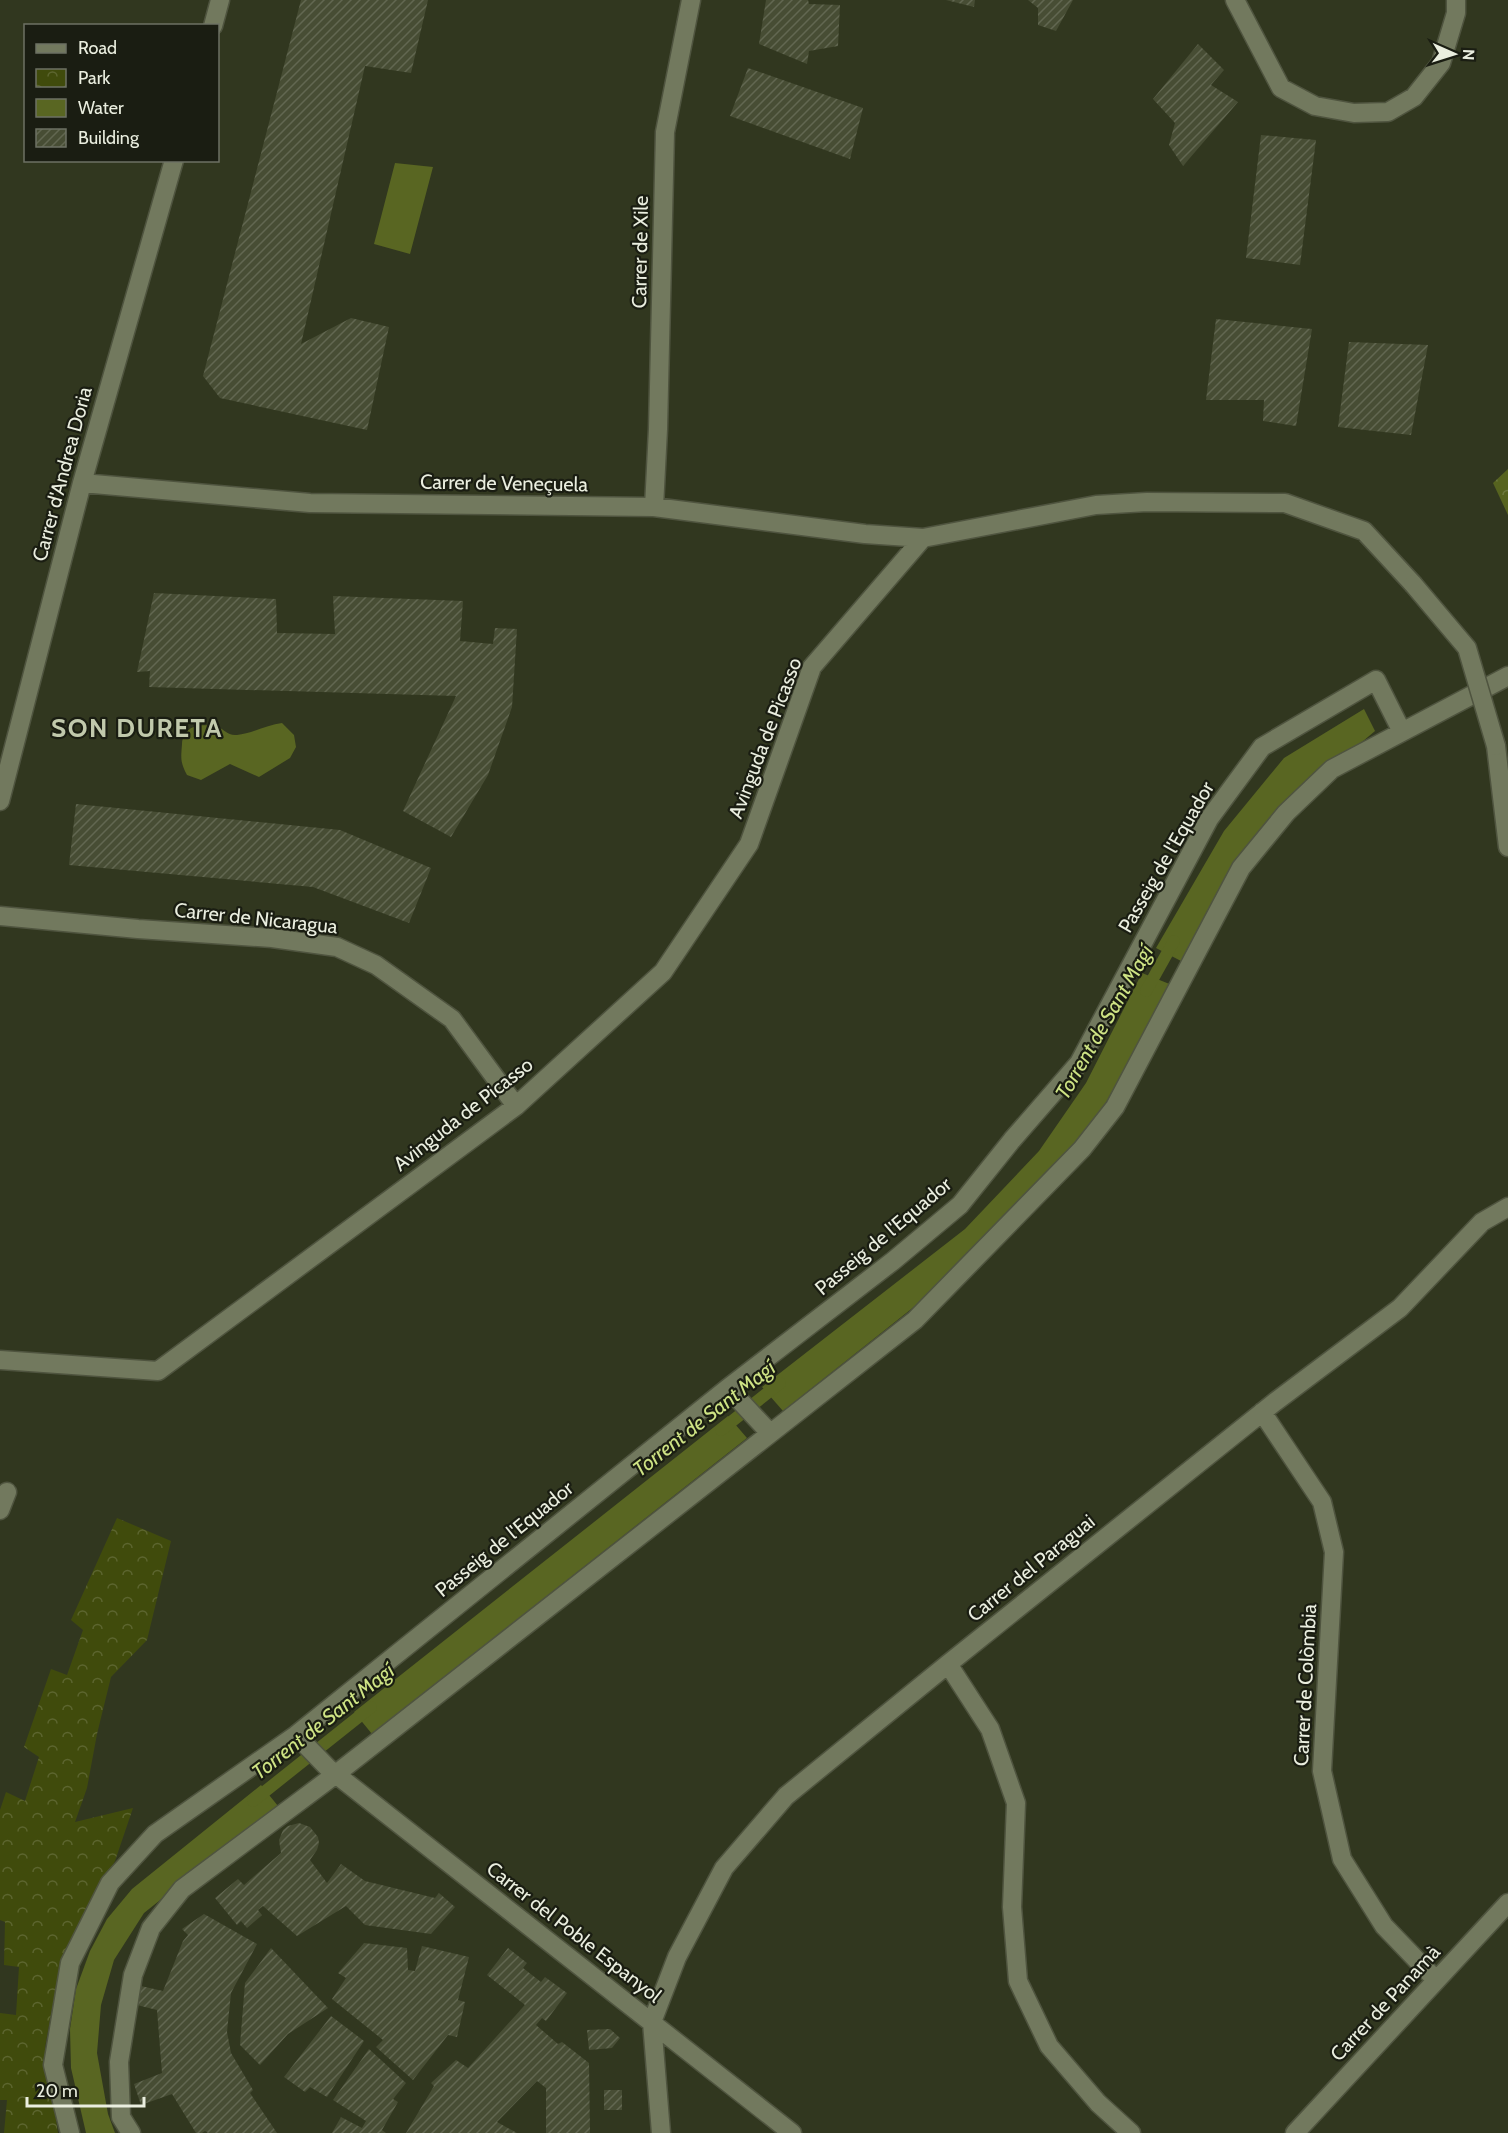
<svg xmlns="http://www.w3.org/2000/svg" width="1508" height="2133" viewBox="0 0 1508 2133" font-family="Cabin,sans-serif">
  <style>
    .forest { fill: url(#forest-crowns) }
    .park { fill: url(#park-crowns) }
    .water { fill: #596622 }
    .lines { fill: none; stroke-linecap: round; stroke-linejoin: round }
    .stream { stroke: #596622; stroke-width: 12 }
    .building { fill: url(#building-hatch) }
    .minor-casing { stroke: #4f543f; stroke-width: 21 }
    .minor { stroke: #72795e; stroke-width: 18 }
    .minor-bridge-casing { stroke: #4f543f; stroke-width: 21; stroke-linecap: butt }
    .minor-bridge { stroke: #72795e; stroke-width: 18 }
    .labels { text-anchor: middle; dominant-baseline: central; stroke-width: 4.5; stroke-linejoin: round; paint-order: stroke }
    .street-label { font-size: 20px; fill: #eaeedf; stroke: #1a1d12 }
    .water-label { font-size: 21px; font-style: italic; fill: #cee384; stroke: #1a1d12 }
    .district-label { font-size: 26px; font-weight: bold; letter-spacing: 1.5px; fill: #c1c9ac; stroke: #1a1d12 }
  </style>
  <defs>
    <pattern id="forest-crowns" width="20" height="18" patternUnits="userSpaceOnUse" patternTransform="scale(1.5)"><rect width="20" height="18" fill="#56631f"/><path d="M2 6a3 3 0 1 1 6 0M12 15a3 3 0 1 1 6 0" fill="none" stroke="#6e7a3f"/></pattern>
    <pattern id="park-crowns" width="20" height="18" patternUnits="userSpaceOnUse" patternTransform="scale(1.5)"><rect width="20" height="18" fill="#404b0c"/><path d="M2 6a3 3 0 1 1 6 0M12 15a3 3 0 1 1 6 0" fill="none" stroke="#5c652f"/></pattern>
    <pattern id="building-hatch" width="6" height="6" patternUnits="userSpaceOnUse" patternTransform="scale(1.5)"><rect width="6" height="6" fill="#474d34"/><path d="M-1 1l2-2M0 6l6-6M5 7l2-2" fill="none" stroke="#626751"/></pattern>
  </defs>
  <rect width="100%" height="100%" fill="#31371f"/>
  <path class="forest" d="M 1508,469 L 1508,515 L 1493,483 Z"/>
  <path class="park" d="M 117,1518 L 171,1541 L 147,1640 L 111,1677 L 97,1734 L 87,1788 L 75,1822 L 133,1808 L 115,1861 L 60,1966 L 45,2047 L 58,2133 L 4,2133 L 7,2100 L 0,2100 L 0,2013 L 16,2015 L 19,1967 L 4,1965 L 5,1922 L 0,1920 L 0,1810 L 6,1792 L 25,1801 L 39,1757 L 24,1747 L 51,1669 L 67,1675 L 83,1630 L 71,1620 Z"/>
  <path class="water" d="M 395,163 L 433,167 L 410,254 L 374,244 Z
    M 1364,709 L 1375,731 L 1265,824 L 1213,902 L 1181,961 L 1156,948 L 1224,831 L 1284,758 Z
    M 282,723 L 294,735 L 296,747 L 290,758 L 259,777 L 230,764 L 201,780 L 187,775 C 180,762 181,758 182,744 C 183,725 202,723 217,727 C 225,729 227,736 237,735 C 250,734 267,725 282,723 Z
    M 1142,973 L 1172,985 L 1099,1115 L 1023,1205 L 939,1287 L 783,1411 L 762,1387 L 965,1229 L 1039,1151 L 1086,1083 Z
    M 728,1416 L 747,1438 L 372,1734 L 354,1712 Z
    M 261,1785 L 278,1806 L 144,1913 L 114,1960 L 101,2005 L 97,2053 L 108,2114 L 115,2133 L 86,2133 L 71,2068 L 70,2029 L 76,1989 L 90,1951 L 107,1919 L 132,1889 Z"/>
  <g class="lines">
    <path class="stream" d="M 1146,991 L 1174,941
      M 721,1430 L 780,1383
      M 253,1801 L 371,1707"/>
  </g>
  <path class="building" d="M 301,0 L 428,0 L 411,73 L 365,66 L 301,344 L 351,318 L 389,327 L 367,430 L 220,398 L 203,376 Z
    M 766,0 L 808,0 L 809,4 L 840,5 L 838,46 L 809,51 L 807,64 L 759,44 Z
    M 946,0 L 975,0 L 974,7 Z
    M 1028,0 L 1073,0 L 1056,31 L 1038,25 L 1038,8 Z
    M 1198,44 L 1224,70 L 1211,85 L 1238,102 L 1183,166 L 1169,145 L 1175,123 L 1153,99 Z
    M 748,68 L 863,108 L 850,159 L 730,116 Z
    M 1261,135 L 1316,140 L 1300,265 L 1246,258 Z
    M 1216,319 L 1312,329 L 1296,426 L 1263,421 L 1264,400 L 1206,400 Z
    M 1349,342 L 1428,345 L 1411,435 L 1338,427 Z
    M 154,593 L 276,599 L 277,633 L 335,634 L 333,596 L 463,601 L 460,641 L 493,644 L 495,628 L 517,629 L 512,707 L 488,775 L 451,837 L 403,811 L 456,696 L 149,687 L 150,671 L 137,672 Z
    M 76,804 L 340,830 L 431,868 L 409,923 L 313,887 L 69,865 Z
    M 299,1823 L 310,1827 L 318,1837 L 319,1843 L 317,1850 L 310,1860 L 327,1883 L 341,1864 L 365,1881 L 435,1898 L 439,1893 L 455,1907 L 431,1934 L 365,1925 L 346,1906 L 297,1936 L 263,1906 L 258,1910 L 262,1915 L 247,1928 L 241,1921 L 237,1925 L 215,1898 L 238,1879 L 244,1885 L 281,1853 L 279,1840 L 283,1830 L 288,1826 Z
    M 204,1914 L 257,1944 L 231,1993 L 227,2032 L 231,2053 L 253,2090 L 250,2093 L 277,2133 L 208,2133 L 205,2131 L 202,2133 L 196,2133 L 172,2094 L 141,2105 L 134,2084 L 162,2073 L 157,2010 L 137,2005 L 141,1986 L 163,1991 L 183,1941 L 188,1935 L 182,1929 Z
    M 364,1943 L 407,1948 L 408,1970 L 415,1971 L 422,1946 L 469,1957 L 458,2000 L 465,2002 L 457,2037 L 448,2035 L 413,2080 L 376,2047 L 383,2040 L 332,1999 L 346,1978 L 338,1973 Z
    M 271,1948 L 328,2008 L 288,2034 L 260,2065 L 240,2045 L 245,1983 Z
    M 508,1948 L 527,1963 L 523,1968 L 541,1982 L 545,1977 L 567,1993 L 546,2021 L 542,2018 L 536,2025 L 558,2044 L 562,2042 L 589,2063 L 590,2133 L 546,2133 L 546,2088 L 537,2081 L 497,2122 L 517,2133 L 406,2133 L 434,2086 L 431,2083 L 456,2060 L 468,2068 L 525,2005 L 487,1975 Z
    M 331,2016 L 364,2041 L 327,2097 L 310,2087 L 305,2092 L 284,2077 Z
    M 610,2029 L 620,2038 L 612,2048 L 589,2050 L 587,2030 Z
    M 369,2049 L 406,2083 L 393,2099 L 398,2102 L 382,2130 L 386,2133 L 332,2133 L 341,2117 L 362,2128 L 366,2121 L 333,2100 Z
    M 604,2090 L 622,2090 L 622,2110 L 604,2110 Z"/>
  <g class="lines">
    <g class="minor-casing">
      <path id="minor" d="M 1235,0 L 1281,88 L 1315,106 L 1354,113 L 1388,112 L 1414,97 L 1441,63 L 1456,13 L 1456,0
        M 213,26 L 220,0
        M 82,483 L 310,503 L 654,507 L 865,534 L 923,538 L 1096,505 L 1147,502 L 1285,503 L 1364,531 L 1413,584
        M 654,507 L 658,429 L 665,132 L 691,0
        M 1496,746 L 1508,847
        M 0,801 L 82,483 L 174,160
        M 0,916 L 138,929 L 272,938 L 337,947 L 376,965 L 452,1019 L 516,1106
        M 0,1360 L 158,1371 L 516,1106 L 663,972 L 749,844 L 812,667 L 923,538
        M 728,1388 L 770,1433
        M 1262,1412 L 1322,1502 L 1334,1552 L 1322,1771 L 1342,1859 L 1384,1926 L 1436,1980
        M 0,1510 L 7,1492
        M 948,1664 L 990,1729 L 1016,1803 L 1012,1907 L 1018,1981 L 1049,2046 L 1098,2103 L 1131,2133
        M 296,1735 L 328,1768 L 792,2133
        M 70,2133 L 53,2065 L 70,1963 L 110,1883 L 155,1834 L 296,1735 L 728,1388 L 893,1261 L 960,1205 L 1012,1140 L 1079,1063 L 1209,819 L 1262,747 L 1376,680 L 1402,732
        M 131,2133 L 121,2117 L 119,2062 L 133,1975 L 151,1928 L 182,1889 L 336,1774 L 915,1320 L 1082,1149 L 1115,1107 L 1241,868 L 1286,813 L 1332,769 L 1508,676
        M 661,2133 L 652,2022 L 677,1957 L 724,1868 L 786,1796 L 948,1664 L 1275,1402 L 1400,1308 L 1482,1222 L 1508,1207
        M 1295,2133 L 1508,1903"/>
    </g>
    <use href="#minor" class="minor"/>
    <g class="minor-bridge-casing">
      <path id="minor-bridge" d="M 1413,584 L 1467,648 L 1496,746"/>
    </g>
    <use href="#minor-bridge" class="minor-bridge"/>
  </g>
  <g class="labels">
    <g class="street-label">
      <text transform="translate(640 252) rotate(-89)">Carrer de Xile</text>
      <text transform="translate(62 474) rotate(-75)">Carrer d'Andrea Doria</text>
      <text transform="translate(504 483) rotate(1)">Carrer de Veneçuela</text>
      <text transform="translate(765 738) rotate(-69)">Avinguda de Picasso</text>
      <text transform="translate(1166 857) rotate(-60)">Passeig de l'Equador</text>
      <text transform="translate(256 918) rotate(6)">Carrer de Nicaragua</text>
      <text transform="translate(463 1114) rotate(-38)">Avinguda de Picasso</text>
      <text transform="translate(883 1236) rotate(-40)">Passeig de l'Equador</text>
      <text transform="translate(504 1539) rotate(-39)">Passeig de l'Equador</text>
      <text transform="translate(1031 1568) rotate(-39)">Carrer del Paraguai</text>
      <text transform="translate(1305 1685) rotate(-87)">Carrer de Colòmbia</text>
      <text transform="translate(574 1932) rotate(38)">Carrer del Poble Espanyol</text>
      <text transform="translate(1385 2003) rotate(-47)">Carrer de Panamà</text>
    </g>
    <g class="water-label">
      <text transform="translate(1104 1022) rotate(-60)">Torrent de Sant Magí</text>
      <text transform="translate(704 1418) rotate(-38)">Torrent de Sant Magí</text>
      <text transform="translate(323 1721) rotate(-38)">Torrent de Sant Magí</text>
    </g>
    <g class="district-label">
      <text x="137" y="728">SON DURETA</text>
    </g>
  </g>
  <rect x="24" y="24" width="195" height="138" fill="#1a1d12" stroke="#6d7164" stroke-width="1.5"/>
  <rect x="36" y="44" width="30" height="9" fill="#72795e" stroke="#6d7164" stroke-width="1.5"/>
  <text x="78" y="54" font-size="18" fill="#eaeedf">Road</text>
  <rect x="36" y="69" width="30" height="18" fill="url(#park-crowns)" stroke="#6d7164" stroke-width="1.5"/>
  <text x="78" y="84" font-size="18" fill="#eaeedf">Park</text>
  <rect x="36" y="99" width="30" height="18" fill="#596622" stroke="#6d7164" stroke-width="1.5"/>
  <text x="78" y="114" font-size="18" fill="#eaeedf">Water</text>
  <rect x="36" y="129" width="30" height="18" fill="url(#building-hatch)" stroke="#6d7164" stroke-width="1.5"/>
  <text x="78" y="144" font-size="18" fill="#eaeedf">Building</text>
  <g transform="translate(1454 54) rotate(93)" stroke="#1a1d12" stroke-width="4.5" paint-order="stroke">
  <path d="M0-4.5L10 22L0 15L-10 22Z" fill="#eaeedf"/>
  <text y="-9" font-size="16" font-weight="bold" text-anchor="middle" fill="#eaeedf">N</text>
  </g>
  <path d="M27 2097v9h117v-9" fill="none" stroke="#eaeedf" stroke-width="3"/>
  <text x="36" y="2097" font-size="18" fill="#eaeedf" stroke="#1a1d12" stroke-width="4.5" paint-order="stroke">20 m</text>
</svg>
